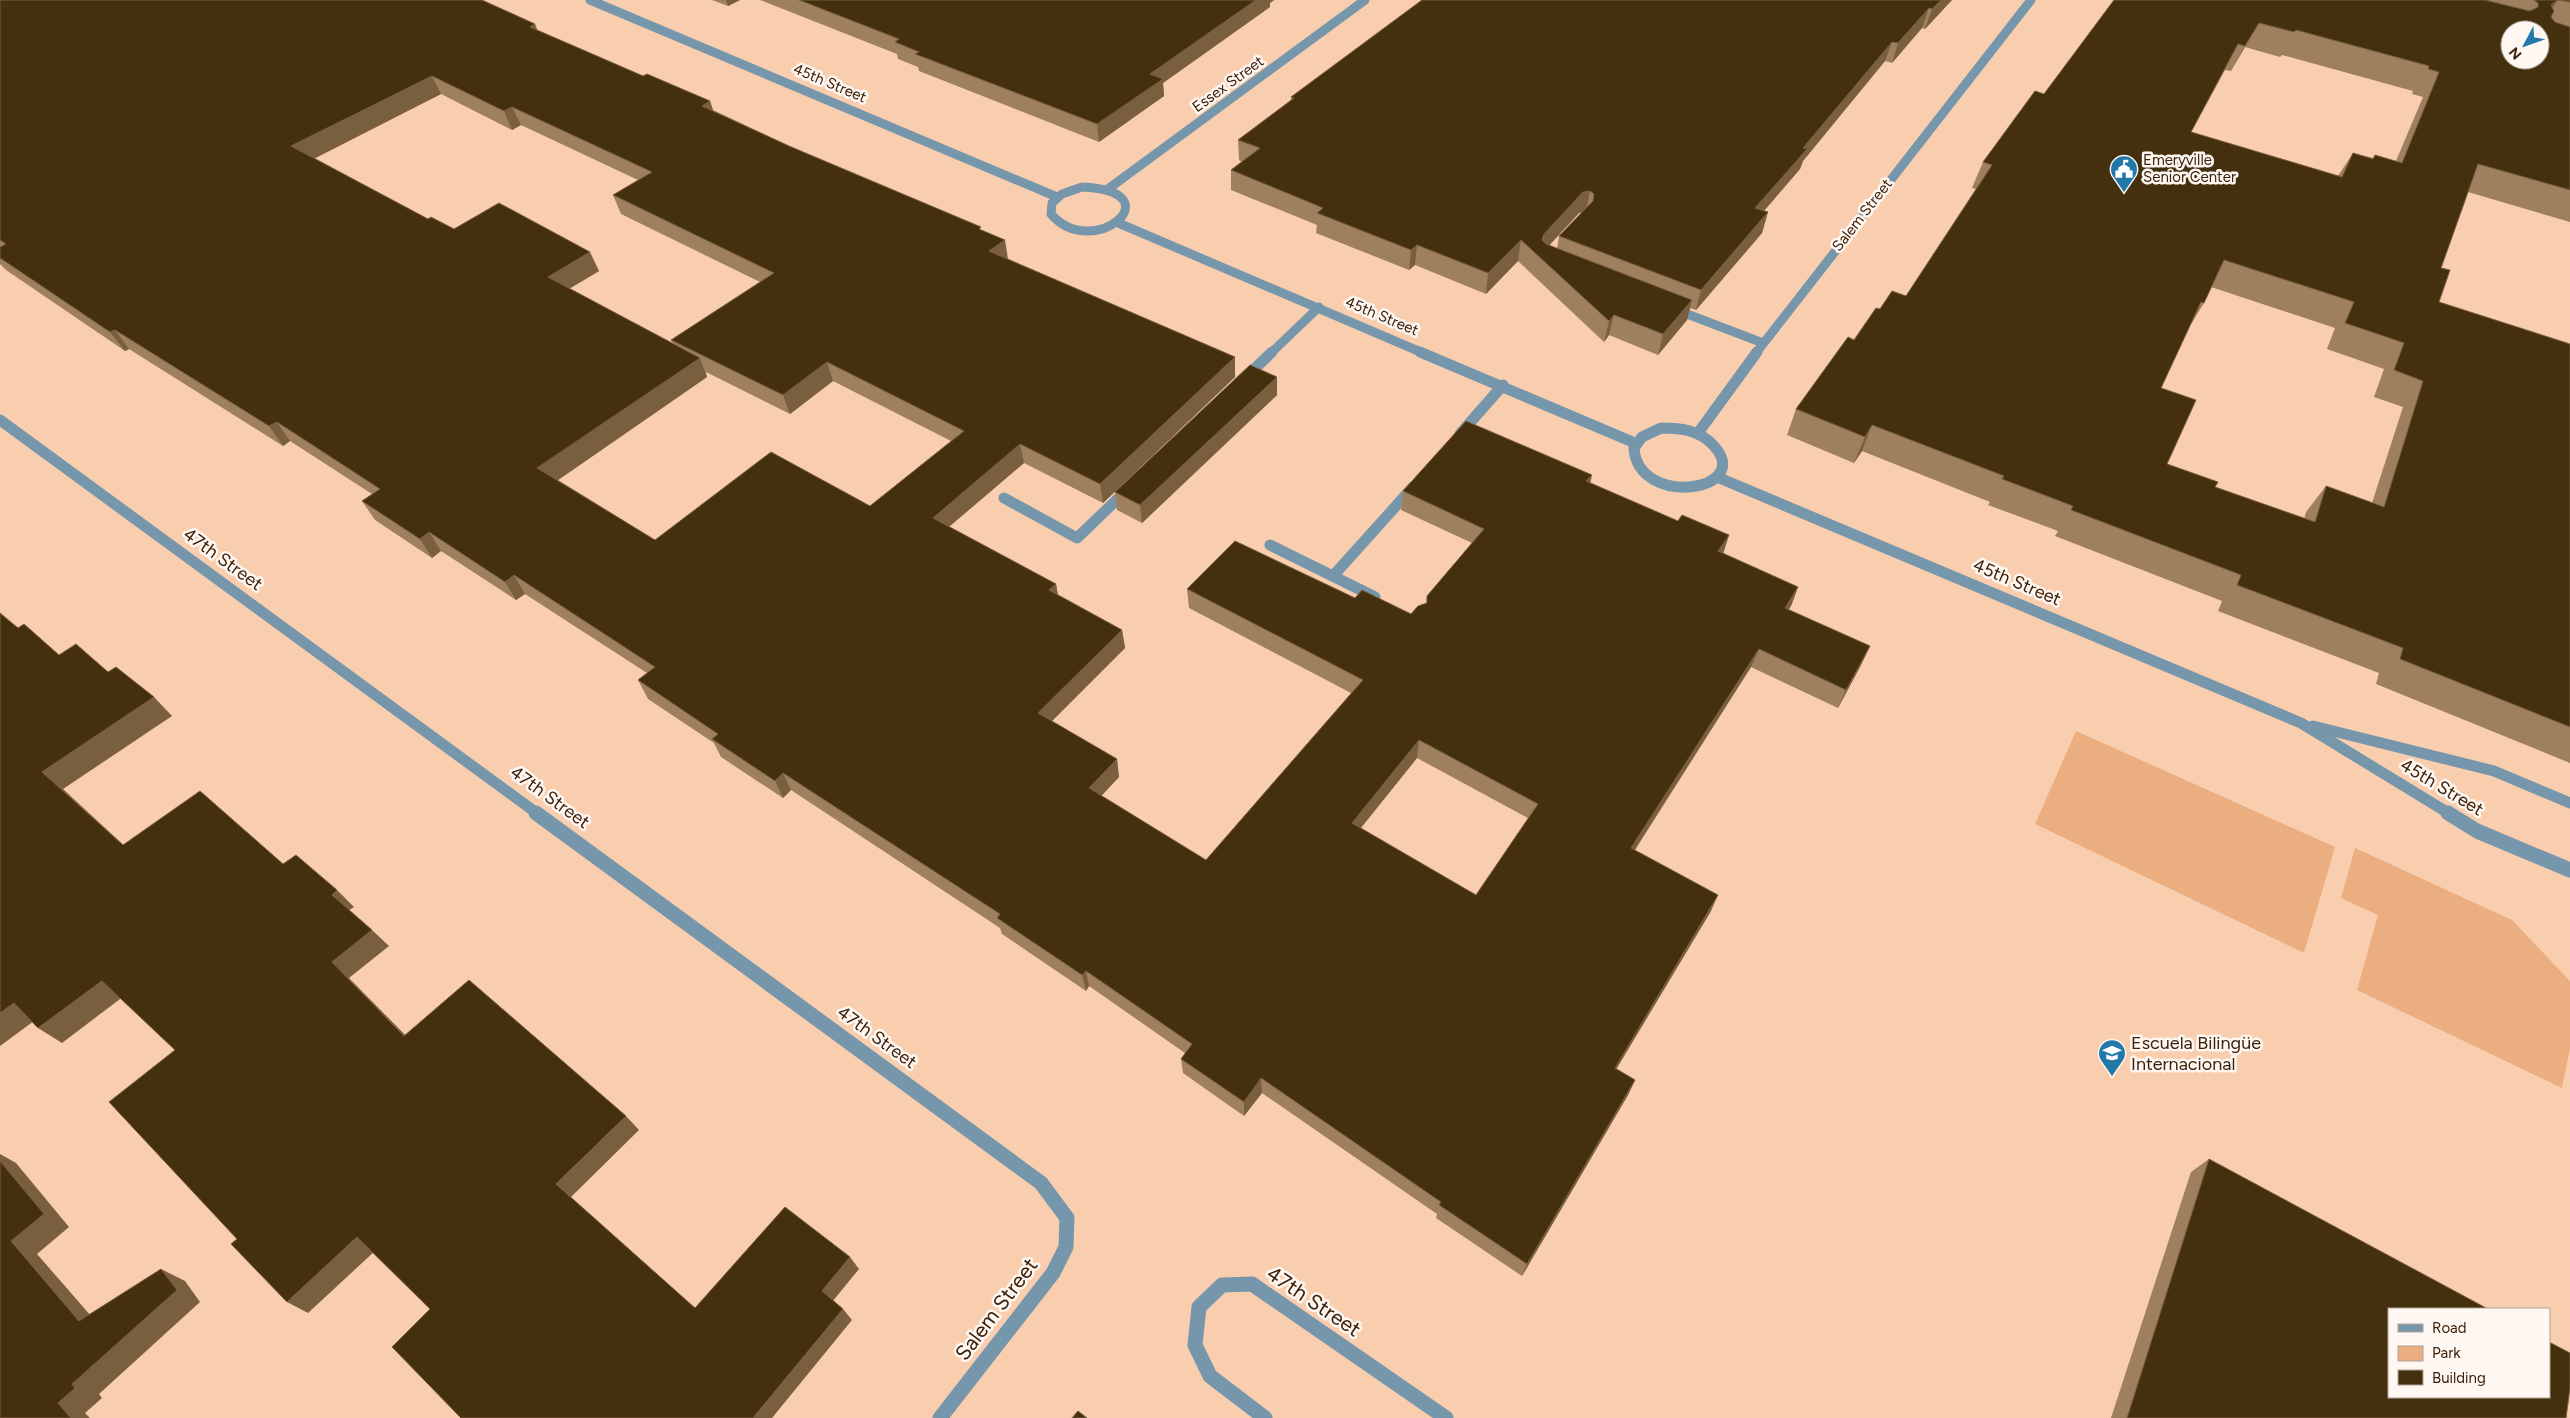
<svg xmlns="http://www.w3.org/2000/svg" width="2570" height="1418" viewBox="0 0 2570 1418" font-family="Figtree,sans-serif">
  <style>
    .green { fill: #eaae81 }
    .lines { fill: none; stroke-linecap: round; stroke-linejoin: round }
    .lane-far1 { stroke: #7696ab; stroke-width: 9 }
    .lane { stroke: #7696ab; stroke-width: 11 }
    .street-far2 { stroke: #7696ab; stroke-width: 9 }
    .street-far1 { stroke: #7696ab; stroke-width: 11 }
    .street { stroke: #7696ab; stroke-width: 15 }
    .wall { fill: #9e7f5e; fill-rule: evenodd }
    .shaded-wall { fill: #7a5f3e }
    .building { fill: #44300e; stroke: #7a5f3e; fill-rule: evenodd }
    .labels { text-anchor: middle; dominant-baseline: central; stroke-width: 5; stroke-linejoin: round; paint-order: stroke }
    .far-street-label { font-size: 15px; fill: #3c210b; stroke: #fff7f2 }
    .far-poi-label { font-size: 15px; fill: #3c210b; stroke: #fff7f2; text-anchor: start }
    .street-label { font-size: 18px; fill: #3c210b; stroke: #fff7f2 }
    .poi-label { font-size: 18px; fill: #3c210b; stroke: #fff7f2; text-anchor: start }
    .near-street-label { font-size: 21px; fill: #3c210b; stroke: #fff7f2 }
  </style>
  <rect width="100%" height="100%" fill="#f9ceaf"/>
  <path class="green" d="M 2076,731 L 2335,847 L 2304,953 L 2035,824 Z
    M 2355,848 L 2512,920 L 2570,981 L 2570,1048 L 2562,1088 L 2357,990 L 2378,915 L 2341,898 Z"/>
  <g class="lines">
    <path class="lane-far1" d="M 1674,309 L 1763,343
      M 1271,353 L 1319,307"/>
    <path class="lane" d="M 1245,378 L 1272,352
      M 1460,434 L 1503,385
      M 1004,498 L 1077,538 L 1127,490
      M 1270,545 L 1375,597
      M 1333,576 L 1413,487"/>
    <path class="street-far2" d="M 590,0 L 1057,197
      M 1082,187 C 1177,191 1093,263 1051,214 L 1052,203 L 1062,194 Z
      M 1108,189 L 1365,0
      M 1116,222 L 1423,353
      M 1756,353 L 2031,0"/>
    <path class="street-far1" d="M 1420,352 L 1635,443
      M 0,420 L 538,814
      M 1661,428 C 1681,428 1700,430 1714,446 C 1755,491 1638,509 1634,448 L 1642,437 Z
      M 1698,433 L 1757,352
      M 1717,477 L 2301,723 L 2450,814
      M 2313,726 L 2494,771 L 2570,803"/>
    <path class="street" d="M 536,813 L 1041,1183 L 1067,1218 L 1066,1247 L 1053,1273 L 940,1418
      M 2448,813 L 2477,831 L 2570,870
      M 1265,1418 L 1210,1376 L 1195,1345 L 1199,1307 L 1222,1285 L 1252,1284 L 1446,1418"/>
  </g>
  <path class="wall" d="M 0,0 L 535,24 L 537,30 L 643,76 L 710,101 L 713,110 L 789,146 L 981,230 L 1008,259 L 1235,377 L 1103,503 L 1024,463 L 949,527 L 1056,584 L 1058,595 L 1122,630 L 1125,648 L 1052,721 L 1117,759 L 1119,777 L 1101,796 L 1206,860 L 1351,693 L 1189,608 L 1187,589 L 1355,598 L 1411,614 L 1426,603 L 1427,596 L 1472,543 L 1401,510 L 1403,491 L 1590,483 L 1678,521 L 1729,535 L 1723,553 L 1798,587 L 1791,606 L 1788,610 L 1870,646 L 1861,665 L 1838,708 L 1751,667 L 1635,850 L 1711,911 L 1616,1069 L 1635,1080 L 1628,1095 L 1522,1276 L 1436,1218 L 1437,1214 L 1262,1093 L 1244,1116 L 1183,1073 L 1181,1059 L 1185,1053 L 1089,986 L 1086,991 L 1002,934 L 1000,928 L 791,790 L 783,798 L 721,757 L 714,743 L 648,699 L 638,680 L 647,673 L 525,594 L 516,600 L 441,551 L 432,558 L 375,520 L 362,501 L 372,494 L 290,441 L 283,446 L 129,349 L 125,351 L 6,270 L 0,264 ZM 441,94 L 512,130 L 521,125 L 638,180 L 613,195 L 621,214 L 760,282 L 671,340 L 673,343 L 569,289 L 599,271 L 454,229 L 428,219 L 314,158 ZM 706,372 L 790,414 L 833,381 L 951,441 L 870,506 L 655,540 L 558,480 L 707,377 ZM 1417,758 L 1528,818 L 1476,895 L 1361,828 Z
    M 712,0 L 740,0 L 728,6 Z
    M 760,0 L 1274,0 L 1270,3 L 1270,7 L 1163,83 L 1164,96 L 1099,142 L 919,71 L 918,67 L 898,59 L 897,54 Z
    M 1952,0 L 1925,29 L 1922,28 L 1892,63 L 1885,61 L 1803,161 L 1800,169 L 1764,211 L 1768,212 L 1762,233 L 1696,310 L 1690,308 L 1687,320 L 1658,355 L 1609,335 L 1604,342 L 1518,261 L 1486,294 L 1415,265 L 1409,270 L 1316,233 L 1317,225 L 1231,190 L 1231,170 L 1242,162 L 1239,160 L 1238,140 L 1291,101 L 1291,97 ZM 1582,212 L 1559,236 L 1557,249 L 1549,246 L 1579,213 Z
    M 2114,0 L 2570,0 L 2570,222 L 2468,192 L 2441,268 L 2439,302 L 2570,344 L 2570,763 L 2376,684 L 2379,673 L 2218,611 L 2222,601 L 2055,536 L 2058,531 L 1988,505 L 1990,502 L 1862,451 L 1854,463 L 1787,435 L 1796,409 L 1880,309 L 1906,296 L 1976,189 L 1972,188 L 1983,162 L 2044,94 ZM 2245,47 L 2280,57 L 2282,55 L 2413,91 L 2412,94 L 2423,97 L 2396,161 L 2373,158 L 2353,153 L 2338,176 L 2191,132 L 2225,70 L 2231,71 ZM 2211,287 L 2335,328 L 2327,349 L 2384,369 L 2374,397 L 2403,407 L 2372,503 L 2326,486 L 2306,512 L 2304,519 L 2215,487 L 2167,464 L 2161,388 L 2188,329 L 2204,303 Z
    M 1277,377 L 1277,395 L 1142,523 L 1117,510 L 1115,492 Z
    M 2209,1159 L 2566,1418 L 2111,1418 L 2191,1172 Z"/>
  <path class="shaded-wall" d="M 726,0 L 740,0 L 728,6 Z
    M 1256,0 L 1274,0 L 1270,3 L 1270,7 L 1163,83 L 1164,96 L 1099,142 L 1097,124 L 1150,74 Z
    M 1941,0 L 1952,0 L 1925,29 L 1932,9 Z
    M 2558,0 L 2541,25 L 2551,5 Z
    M 1929,8 L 1922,28 L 1892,63 L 1898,43 Z
    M 2259,23 L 2231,71 L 2245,46 Z
    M 535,24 L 542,43 L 530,27 Z
    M 1892,42 L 1885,61 L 1803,161 L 1800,169 L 1749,228 L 1755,208 L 1803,148 Z
    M 432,76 L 441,94 L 302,165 L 291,146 Z
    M 710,101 L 716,120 L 702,106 Z
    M 512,107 L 521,125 L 512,130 L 504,111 Z
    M 1590,191 L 1586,211 L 1579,213 L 1540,255 L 1539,261 L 1544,234 L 1583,192 Z
    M 1768,212 L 1762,233 L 1696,310 L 1701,290 Z
    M 1005,240 L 1008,259 L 989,251 Z
    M 1521,240 L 1518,261 L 1486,294 L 1488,273 Z
    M 1417,245 L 1415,265 L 1409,270 L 1411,250 Z
    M 590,252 L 599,271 L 557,296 L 548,277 Z
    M 1692,300 L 1687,320 L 1658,355 L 1663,334 Z
    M 1614,315 L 1609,335 L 1604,342 L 1609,321 Z
    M 115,330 L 129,349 L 125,351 L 110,332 Z
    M 1235,357 L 1235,377 L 1103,503 L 1100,484 Z
    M 700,358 L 707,377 L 548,487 L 537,468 Z
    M 827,362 L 833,381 L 790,414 L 783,395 Z
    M 1277,377 L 1277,395 L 1142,523 L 1140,505 Z
    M 277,422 L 290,441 L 283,446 L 269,426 Z
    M 1872,425 L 1862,451 L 1854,463 L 1865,437 Z
    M 1020,444 L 1024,463 L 938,536 L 933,518 Z
    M 1592,475 L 1588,494 L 1586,481 Z
    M 429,532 L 441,551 L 432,558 L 420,539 Z
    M 1729,535 L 1723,554 L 1718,551 Z
    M 514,575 L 525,594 L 516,600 L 505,582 Z
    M 1056,584 L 1059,602 L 1049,590 Z
    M 1798,587 L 1791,606 L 1778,627 L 1785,608 Z
    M 1122,630 L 1125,648 L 1042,731 L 1038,713 Z
    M 1870,646 L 1861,665 L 1838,708 L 1846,690 Z
    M 1759,649 L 1751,667 L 1625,865 L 1631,848 Z
    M 154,697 L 172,716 L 63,789 L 143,863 L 123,845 L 42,772 Z
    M 1419,740 L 1417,758 L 1351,840 L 1352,823 Z
    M 1117,759 L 1119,777 L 1092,806 L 1089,788 Z
    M 783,773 L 791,790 L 783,798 L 775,781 Z
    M 337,890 L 354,907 L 348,911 L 332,895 Z
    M 1718,895 L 1711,911 L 1608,1083 L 1615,1068 Z
    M 372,930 L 389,946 L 349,978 L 421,1051 L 404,1036 L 332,962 Z
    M 1086,971 L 1089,986 L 1086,991 L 1082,975 Z
    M 102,981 L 124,996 L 62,1043 L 38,1028 Z
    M 14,1003 L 38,1018 L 0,1046 L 0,1013 Z
    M 1261,1078 L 1262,1093 L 1244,1116 L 1244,1102 Z
    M 1635,1080 L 1628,1095 L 1522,1276 L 1527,1264 Z
    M 626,1116 L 639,1130 L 571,1197 L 556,1184 Z
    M 0,1154 L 16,1163 L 69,1227 L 37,1254 L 105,1332 L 79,1321 L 11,1241 L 0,1161 Z
    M 357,1237 L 376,1250 L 308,1313 L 287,1302 Z
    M 850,1257 L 859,1269 L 832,1302 L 822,1291 Z
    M 161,1269 L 185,1281 L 200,1302 L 99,1394 L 102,1398 L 85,1413 L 90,1418 L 71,1418 L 58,1403 Z
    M 843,1309 L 852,1320 L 772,1418 L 753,1418 Z"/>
  <path class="building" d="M 0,0 L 482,0 L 535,24 L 530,27 L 643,76 L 647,74 L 710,101 L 702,106 L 789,146 L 981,227 L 979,229 L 1005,240 L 989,251 L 1235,357 L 1100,484 L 1020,444 L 933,518 L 1056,584 L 1049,590 L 1122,630 L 1038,713 L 1117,759 L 1089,788 L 1206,860 L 1363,680 L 1187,589 L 1235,541 L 1355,598 L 1362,590 L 1411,614 L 1418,606 L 1427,603 L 1427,596 L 1484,529 L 1403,491 L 1466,421 L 1592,475 L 1586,481 L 1678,521 L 1682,515 L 1729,535 L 1718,551 L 1798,587 L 1785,608 L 1870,646 L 1846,690 L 1759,649 L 1631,848 L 1718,895 L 1615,1068 L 1635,1080 L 1527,1264 L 1439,1205 L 1441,1202 L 1261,1078 L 1244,1102 L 1181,1059 L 1192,1044 L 1086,971 L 1082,975 L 997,918 L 1000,914 L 783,773 L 775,781 L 712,739 L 718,734 L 638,680 L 655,667 L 514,575 L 505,582 L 429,532 L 420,539 L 362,501 L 380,489 L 277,422 L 269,426 L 115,330 L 110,332 L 0,258 L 0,247 L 6,244 L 0,240 ZM 432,76 L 504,111 L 512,107 L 652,172 L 613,195 L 774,273 L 671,340 L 783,395 L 827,362 L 964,431 L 870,506 L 771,452 L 655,540 L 537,468 L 700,358 L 548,277 L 590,252 L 499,203 L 454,229 L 431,217 L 428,219 L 291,146 ZM 1419,740 L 1538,804 L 1476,895 L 1352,823 Z
    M 799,0 L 1256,0 L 1150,74 L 1163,79 L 1097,124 L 915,54 L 919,52 L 895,42 L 899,39 Z
    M 1422,0 L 1941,0 L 1932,9 L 1929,8 L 1898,43 L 1892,42 L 1803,148 L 1807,149 L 1755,208 L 1768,212 L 1701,290 L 1559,236 L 1593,201 L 1594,194 L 1590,191 L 1583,192 L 1544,234 L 1542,240 L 1546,244 L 1692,300 L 1663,334 L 1614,315 L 1609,321 L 1521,240 L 1488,273 L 1417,245 L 1411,250 L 1317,213 L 1323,208 L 1231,170 L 1260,148 L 1238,140 L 1294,98 L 1291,97 Z
    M 2114,0 L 2485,0 L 2530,11 L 2538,7 L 2538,3 L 2534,0 L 2570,0 L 2570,2 L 2558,0 L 2551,5 L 2554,11 L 2551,17 L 2555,22 L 2570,27 L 2570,190 L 2478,164 L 2441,268 L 2450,270 L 2439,302 L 2570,344 L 2570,727 L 2400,659 L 2403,648 L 2237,585 L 2241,575 L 2071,510 L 2073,506 L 2002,479 L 2004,476 L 1872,425 L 1865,437 L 1796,409 L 1848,337 L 1854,340 L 1876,308 L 1880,309 L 1892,291 L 1906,296 L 1992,165 L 1983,162 L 2035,91 L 2044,94 ZM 2259,23 L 2294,32 L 2296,30 L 2429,66 L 2428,69 L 2439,72 L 2402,163 L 2375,155 L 2373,159 L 2353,153 L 2342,177 L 2191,132 L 2238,44 L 2245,46 ZM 2510,30 L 2540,30 L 2540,60 L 2510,60 ZM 2224,260 L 2354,302 L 2345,323 L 2404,343 L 2394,370 L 2423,381 L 2384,507 L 2326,486 L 2315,522 L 2215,487 L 2218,482 L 2167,464 L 2196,400 L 2161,388 L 2201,302 L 2204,303 Z
    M 1250,365 L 1277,377 L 1140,505 L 1115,492 Z
    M 0,613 L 18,628 L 24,624 L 59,655 L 76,644 L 108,672 L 116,667 L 154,697 L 42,772 L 123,845 L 200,791 L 283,864 L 296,855 L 337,890 L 332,895 L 372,930 L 332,962 L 404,1036 L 469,980 L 626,1116 L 556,1184 L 695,1308 L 785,1207 L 850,1257 L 822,1291 L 843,1309 L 753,1418 L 461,1418 L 392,1347 L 430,1309 L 357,1237 L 287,1302 L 231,1244 L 237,1239 L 109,1102 L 175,1050 L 102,981 L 38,1028 L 14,1003 L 0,1013 Z
    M 2209,1159 L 2488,1309 L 2389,1309 L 2389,1397 L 2549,1397 L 2549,1342 L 2570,1353 L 2570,1388 L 2566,1418 L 2127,1418 Z
    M 0,1161 L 44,1214 L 11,1241 L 79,1321 L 161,1269 L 177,1290 L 72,1384 L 75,1388 L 58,1403 L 71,1418 L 0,1418 Z
    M 1078,1411 L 1087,1418 L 1072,1418 Z"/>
  <defs>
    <g id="civic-pin" transform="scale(1.4375)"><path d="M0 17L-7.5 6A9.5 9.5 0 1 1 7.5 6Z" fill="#2279a9" stroke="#fff7f2"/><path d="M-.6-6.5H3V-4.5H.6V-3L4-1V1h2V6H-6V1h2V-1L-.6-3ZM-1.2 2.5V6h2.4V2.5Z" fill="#fff"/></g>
    <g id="school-pin" transform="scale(1.4375)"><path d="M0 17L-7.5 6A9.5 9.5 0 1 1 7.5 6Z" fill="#2279a9" stroke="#fff7f2"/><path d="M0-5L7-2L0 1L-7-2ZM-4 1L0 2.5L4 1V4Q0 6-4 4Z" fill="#fff"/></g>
  </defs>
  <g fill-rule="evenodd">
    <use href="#civic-pin" x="2124" y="169"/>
    <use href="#school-pin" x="2112" y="1053"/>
  </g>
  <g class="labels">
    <g class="far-street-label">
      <text transform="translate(830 83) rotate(23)">45th Street</text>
      <text transform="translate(1228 84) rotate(-36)">Essex Street</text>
      <text transform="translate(1862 215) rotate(-52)">Salem Street</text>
      <text transform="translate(1382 316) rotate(23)">45th Street</text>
    </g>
    <g class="far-poi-label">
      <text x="2143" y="160">Emeryville<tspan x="2143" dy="17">Senior Center</tspan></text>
    </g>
    <g class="street-label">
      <text transform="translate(223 559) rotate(36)">47th Street</text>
      <text transform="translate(2017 582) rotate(23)">45th Street</text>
      <text transform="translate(2442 787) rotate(31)">45th Street</text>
      <text transform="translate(550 797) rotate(36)">47th Street</text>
      <text transform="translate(877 1037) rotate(36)">47th Street</text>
    </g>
    <g class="poi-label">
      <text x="2131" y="1043">Escuela Bilingüe<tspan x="2131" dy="21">Internacional</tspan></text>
    </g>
    <g class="near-street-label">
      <text transform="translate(1314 1301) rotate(34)">47th Street</text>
      <text transform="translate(996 1309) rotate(-53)">Salem Street</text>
    </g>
  </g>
  <rect x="2388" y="1308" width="162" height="90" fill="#fff7f2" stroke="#b1a196"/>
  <rect x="2398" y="1324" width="25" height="8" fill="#7696ab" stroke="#b1a196"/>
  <text x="2432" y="1333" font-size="15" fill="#3c210b">Road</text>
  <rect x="2398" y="1346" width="25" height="15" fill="#eaae81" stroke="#b1a196"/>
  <text x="2432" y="1358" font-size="15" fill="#3c210b">Park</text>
  <rect x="2398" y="1370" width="25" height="15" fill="#44300e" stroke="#b1a196"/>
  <text x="2432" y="1383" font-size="15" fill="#3c210b">Building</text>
  <g transform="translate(2525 45) rotate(229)"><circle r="24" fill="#fff7f2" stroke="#b1a196"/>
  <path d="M0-4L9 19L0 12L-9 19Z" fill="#2279a9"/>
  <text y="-8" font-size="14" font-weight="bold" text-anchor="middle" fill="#3c210b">N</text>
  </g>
</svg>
